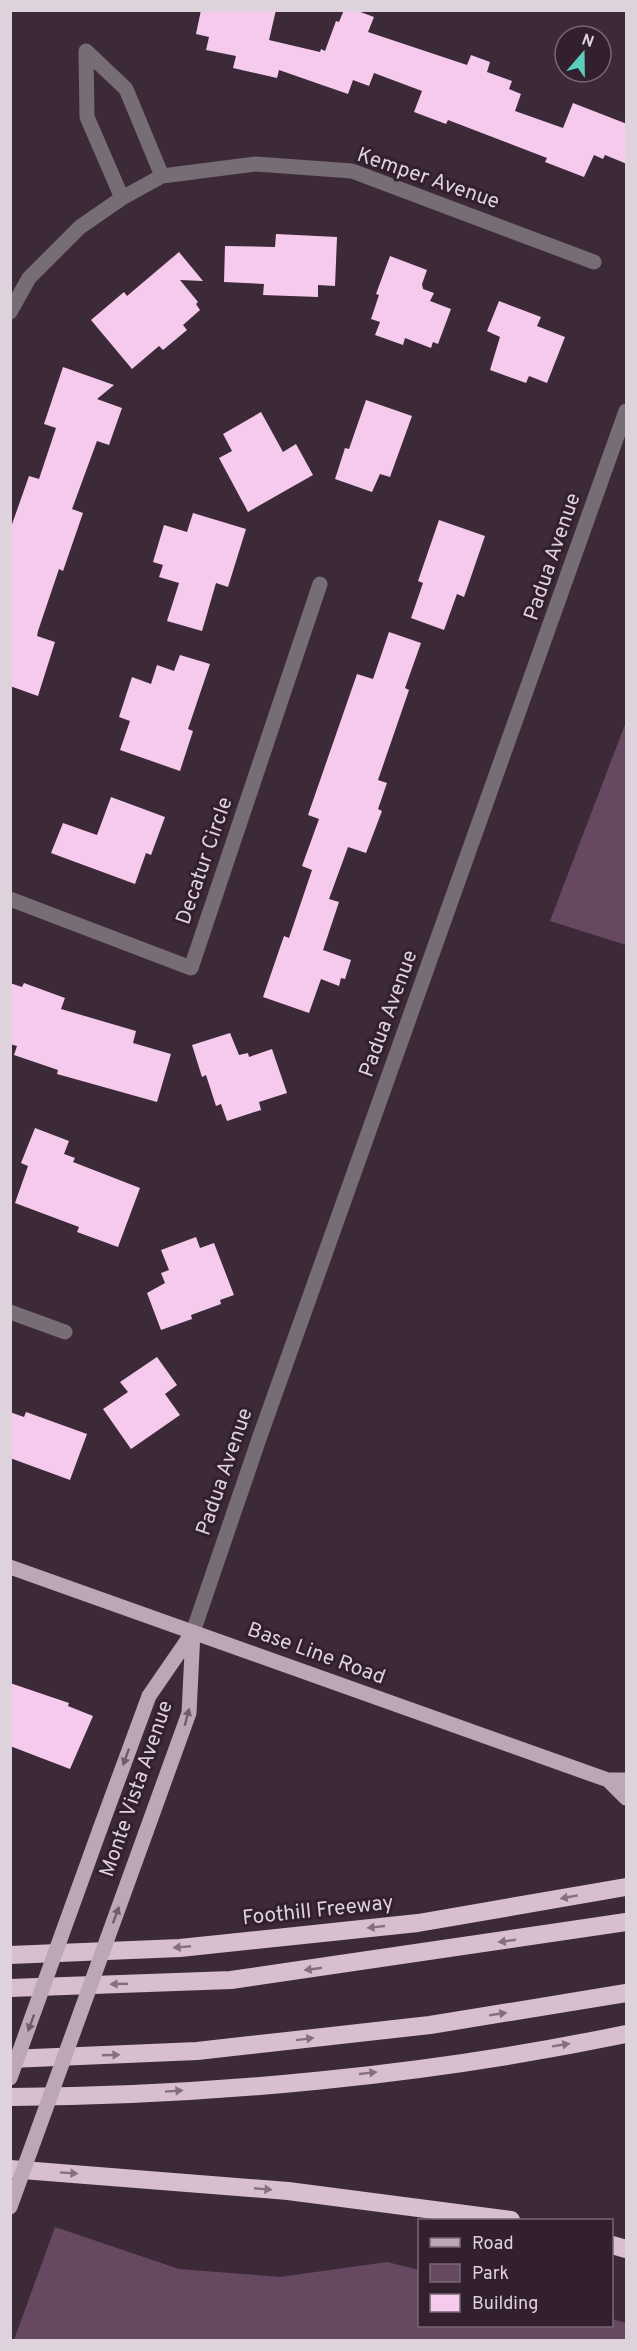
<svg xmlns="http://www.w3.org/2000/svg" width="637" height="2351" viewBox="0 0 637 2351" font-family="Overpass,sans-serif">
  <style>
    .green { fill: #674861 }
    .building { fill: #f6caed }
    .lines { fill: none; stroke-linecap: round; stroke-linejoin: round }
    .minor { stroke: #776d74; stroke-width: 15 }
    .major { stroke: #bba7b7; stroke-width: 15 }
    .highway { stroke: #d7bed1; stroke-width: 18 }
    .major-bridge { stroke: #bba7b7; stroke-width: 15 }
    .oneway { fill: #705d6c }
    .oneway2 { fill: #856f80 }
    .labels { text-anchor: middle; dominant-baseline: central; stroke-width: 6; stroke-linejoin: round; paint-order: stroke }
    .street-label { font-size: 21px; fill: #ded2dc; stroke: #33202f }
  </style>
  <rect width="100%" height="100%" fill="#3d2a39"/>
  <path class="green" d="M 626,722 L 626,945 L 550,921 Z
    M 55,2227 L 179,2269 L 280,2277 L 387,2262 L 419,2270 L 420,2326 L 612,2326 L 612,2319 L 626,2323 L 626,2340 L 14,2340 Z"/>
  <path class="building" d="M 201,10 L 276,10 L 269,40 L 320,52 L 321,49 L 325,51 L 336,21 L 339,22 L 344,10 L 355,10 L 374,17 L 368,32 L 467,65 L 471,55 L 490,62 L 487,72 L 512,81 L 509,89 L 521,94 L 515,111 L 563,128 L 573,103 L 627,124 L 627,164 L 605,155 L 603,159 L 594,155 L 584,177 L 545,162 L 547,158 L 448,120 L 446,124 L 414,112 L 422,91 L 374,73 L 369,86 L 353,80 L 348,94 L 279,70 L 277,78 L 233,68 L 236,56 L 206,50 L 209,37 L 196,34 Z
    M 276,234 L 337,237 L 335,286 L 318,285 L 318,297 L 263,295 L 264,284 L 224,282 L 225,246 L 275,247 Z
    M 179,252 L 203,281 L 180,280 L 198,302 L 196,304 L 200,310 L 183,325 L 187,330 L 163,350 L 159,346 L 132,369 L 91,320 L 124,292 L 127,296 Z
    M 390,256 L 427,270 L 422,284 L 423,289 L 434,293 L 430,301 L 451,309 L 438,344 L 433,342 L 431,348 L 405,338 L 403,345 L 375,335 L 380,322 L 371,319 L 379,295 L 376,294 Z
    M 499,301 L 541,317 L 537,326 L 565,337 L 547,383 L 529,376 L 526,383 L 490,370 L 500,337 L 487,331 Z
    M 63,367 L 114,385 L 97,399 L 122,408 L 109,445 L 97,441 L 72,509 L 83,513 L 63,571 L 59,569 L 38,631 L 37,636 L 55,642 L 38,696 L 10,686 L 10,530 L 29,476 L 39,479 L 56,428 L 44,424 Z
    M 366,400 L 412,416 L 390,477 L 380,474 L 372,492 L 335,479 L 345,448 L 349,449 Z
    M 261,412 L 283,452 L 296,444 L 313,475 L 248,512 L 219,458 L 232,451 L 223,434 Z
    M 193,513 L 246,529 L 228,587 L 216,583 L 202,631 L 167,621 L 179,583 L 159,577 L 163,565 L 153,562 L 164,525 L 187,532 Z
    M 439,520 L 485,536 L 464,597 L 457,594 L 444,630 L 411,618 L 423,583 L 418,581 Z
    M 389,632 L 421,643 L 405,688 L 409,690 L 378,780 L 387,783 L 378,809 L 382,811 L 366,853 L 348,847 L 329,899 L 339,902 L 323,950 L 351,960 L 345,979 L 341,978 L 339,986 L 321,979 L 309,1013 L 263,997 L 284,936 L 289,938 L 312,870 L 302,866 L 319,819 L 308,815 L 357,674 L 373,679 Z
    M 180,655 L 210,664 L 188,729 L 193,731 L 180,771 L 120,750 L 130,721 L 119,717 L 132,677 L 151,684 L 157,665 L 174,671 Z
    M 111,797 L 165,817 L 151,855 L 146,853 L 135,884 L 51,853 L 63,823 L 97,835 Z
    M 10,983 L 22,987 L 24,983 L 65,998 L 61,1009 L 136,1031 L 133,1043 L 171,1054 L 157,1102 L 57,1074 L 58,1070 L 14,1055 L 17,1046 L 10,1044 Z
    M 230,1033 L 239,1055 L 248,1053 L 249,1057 L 272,1049 L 287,1093 L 259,1102 L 261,1110 L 227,1121 L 221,1104 L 216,1106 L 206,1075 L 202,1077 L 192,1045 Z
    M 35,1128 L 69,1141 L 64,1154 L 75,1158 L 73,1162 L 140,1188 L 118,1247 L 77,1232 L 79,1227 L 15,1203 L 28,1166 L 21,1163 Z
    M 196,1237 L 200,1248 L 214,1243 L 234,1295 L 220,1300 L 221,1304 L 191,1315 L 192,1319 L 161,1330 L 147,1293 L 165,1283 L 161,1273 L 169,1270 L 161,1250 Z
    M 157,1357 L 177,1385 L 165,1394 L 180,1415 L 131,1449 L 103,1409 L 128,1392 L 120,1382 Z
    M 10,1412 L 24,1417 L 26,1412 L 87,1434 L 70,1480 L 10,1458 Z
    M 10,1683 L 69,1703 L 68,1706 L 93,1716 L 70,1769 L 10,1746 Z"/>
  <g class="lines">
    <path class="minor" d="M 122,198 L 87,117 L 86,51 L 126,89 L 162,176
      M 10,312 L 29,278 L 80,227 L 122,198 L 162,176 L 256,164 L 352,171 L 594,262
      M 10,899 L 191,968 L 320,584
      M 10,1312 L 65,1332
      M 193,1632 L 260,1436 L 626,411"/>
    <path class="major" d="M 10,1567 L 608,1780 L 626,1780
      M 608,1780 L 626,1798
      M 100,1829 L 149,1696 L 193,1632
      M 146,1832 L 189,1713 L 193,1632"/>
    <path class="highway" d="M 10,1955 L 180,1948 L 418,1923 L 626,1887
      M 10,1988 L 231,1980 L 626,1922
      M 10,2059 L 197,2051 L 430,2025 L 626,1993
      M 10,2097 C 212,2096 429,2075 626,2034
      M 10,2169 L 288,2191 L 511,2220
      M 612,2245 L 626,2249"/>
    <path class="major-bridge" d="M 10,2078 L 100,1829
      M 10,2207 L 146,1832"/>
  </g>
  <defs><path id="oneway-solid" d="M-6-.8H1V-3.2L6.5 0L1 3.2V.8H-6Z" transform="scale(1.5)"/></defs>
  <g class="oneway">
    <use href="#oneway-solid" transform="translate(187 1717) rotate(-75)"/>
    <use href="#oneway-solid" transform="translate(126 1757) rotate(110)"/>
    <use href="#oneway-solid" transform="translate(116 1915) rotate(-70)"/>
    <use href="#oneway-solid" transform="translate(31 2023) rotate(110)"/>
  </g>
  <g class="oneway2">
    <use href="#oneway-solid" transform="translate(569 1897) rotate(170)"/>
    <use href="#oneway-solid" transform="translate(376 1927) rotate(174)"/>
    <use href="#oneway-solid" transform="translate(507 1941) rotate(172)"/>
    <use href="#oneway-solid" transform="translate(182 1947) rotate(175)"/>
    <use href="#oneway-solid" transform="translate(313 1969) rotate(172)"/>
    <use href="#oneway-solid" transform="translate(119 1984) rotate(178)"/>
    <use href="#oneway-solid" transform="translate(498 2014) rotate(-9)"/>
    <use href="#oneway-solid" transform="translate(305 2039) rotate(-7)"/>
    <use href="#oneway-solid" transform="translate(561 2045) rotate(-9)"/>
    <use href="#oneway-solid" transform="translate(111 2055) rotate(-2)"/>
    <use href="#oneway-solid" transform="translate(368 2073) rotate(-6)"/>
    <use href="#oneway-solid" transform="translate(174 2091) rotate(-4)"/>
    <use href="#oneway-solid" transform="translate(69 2173) rotate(4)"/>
    <use href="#oneway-solid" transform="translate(263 2189) rotate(5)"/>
  </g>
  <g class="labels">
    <g class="street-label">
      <text transform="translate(428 179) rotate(19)">Kemper Avenue</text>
      <text transform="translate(553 557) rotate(-71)">Padua Avenue</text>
      <text transform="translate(205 861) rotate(-71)">Decatur Circle</text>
      <text transform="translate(389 1014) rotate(-70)">Padua Avenue</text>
      <text transform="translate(225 1472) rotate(-71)">Padua Avenue</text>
      <text transform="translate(316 1654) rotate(20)">Base Line Road</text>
      <text transform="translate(137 1789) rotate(-71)">Monte Vista Avenue</text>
      <text transform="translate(318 1911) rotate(-6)">Foothill Freeway</text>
    </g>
  </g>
  <rect width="637" height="2351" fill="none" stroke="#ded2dc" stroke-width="24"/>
  <rect x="418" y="2219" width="195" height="108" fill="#33202f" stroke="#776774" stroke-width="1.5"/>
  <rect x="430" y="2238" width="30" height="9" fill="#bba7b7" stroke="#776774" stroke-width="1.5"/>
  <text x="472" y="2249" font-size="18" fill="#ded2dc">Road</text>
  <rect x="430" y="2264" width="30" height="18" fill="#674861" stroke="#776774" stroke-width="1.5"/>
  <text x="472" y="2279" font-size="18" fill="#ded2dc">Park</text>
  <rect x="430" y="2294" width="30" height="18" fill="#f6caed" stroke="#776774" stroke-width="1.5"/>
  <text x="472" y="2309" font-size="18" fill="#ded2dc">Building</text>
  <g transform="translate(583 54) rotate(20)"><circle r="28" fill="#33202f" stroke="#776774" stroke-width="1.5"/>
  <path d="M0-4.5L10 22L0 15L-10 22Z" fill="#5acebd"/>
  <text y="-9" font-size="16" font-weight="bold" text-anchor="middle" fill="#ded2dc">N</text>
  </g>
</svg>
